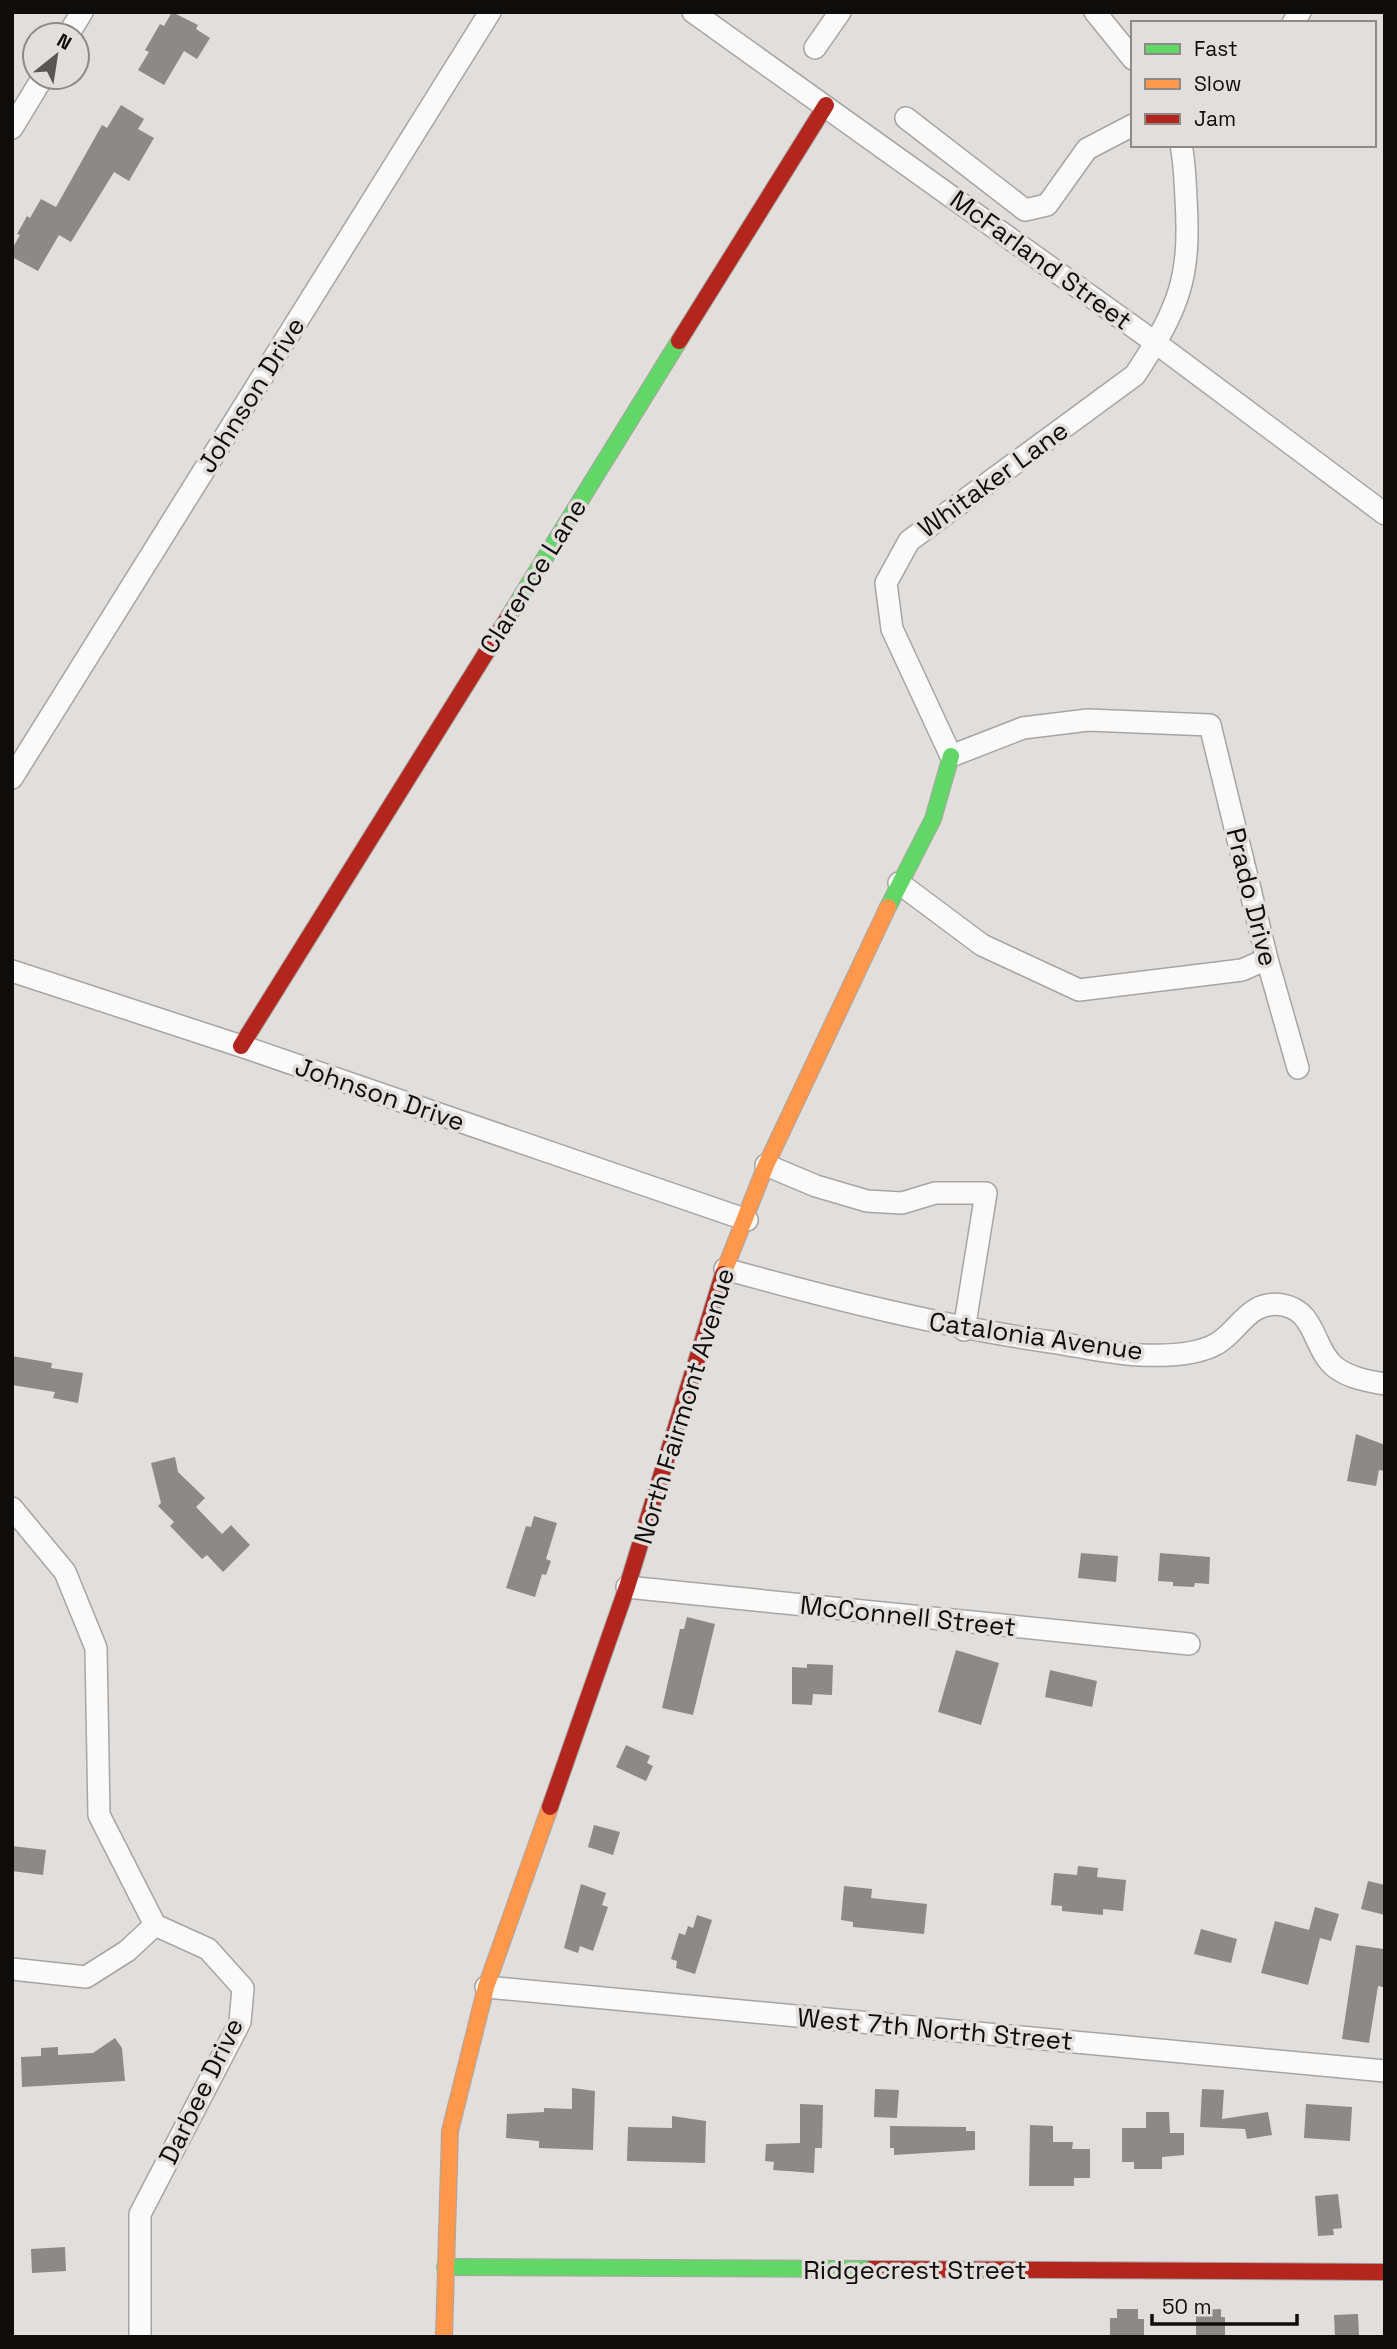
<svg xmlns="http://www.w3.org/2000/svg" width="1397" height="2349" viewBox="0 0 1397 2349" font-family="'Space Grotesk',sans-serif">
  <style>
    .building { fill: #8c8a88 }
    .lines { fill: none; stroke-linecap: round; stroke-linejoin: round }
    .street-casing { stroke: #a7a5a3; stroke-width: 24 }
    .fast-casing { stroke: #a7a5a3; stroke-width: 18 }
    .slow-casing { stroke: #a7a5a3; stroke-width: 18 }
    .jam-casing { stroke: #a7a5a3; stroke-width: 18 }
    .street { stroke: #fafafa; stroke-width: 21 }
    .fast { stroke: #63d668; stroke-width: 16 }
    .slow { stroke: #ff974d; stroke-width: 16 }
    .jam { stroke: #b3261e; stroke-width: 16 }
    .labels { text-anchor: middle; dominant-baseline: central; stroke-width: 7; stroke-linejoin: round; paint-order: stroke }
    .street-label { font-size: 26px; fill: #0f0d0c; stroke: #e2dedb }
  </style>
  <rect width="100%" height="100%" fill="#e1dedc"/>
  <path class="building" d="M 172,12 L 198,25 L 196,29 L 210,38 L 197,59 L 184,51 L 164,85 L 138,70 L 149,52 L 145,50 L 160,24 L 164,26 Z
    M 121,105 L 144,119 L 138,129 L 154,138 L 129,181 L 114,172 L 71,242 L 59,235 L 38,271 L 12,257 L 12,249 L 20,235 L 17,234 L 27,216 L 30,218 L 41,199 L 56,207 L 102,125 L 107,128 Z
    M 12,1356 L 52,1363 L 51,1368 L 83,1373 L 78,1403 L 53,1398 L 55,1392 L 12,1385 Z
    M 1356,1434 L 1385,1445 L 1385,1471 L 1379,1470 L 1376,1486 L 1347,1481 Z
    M 175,1457 L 178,1472 L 205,1498 L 196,1507 L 222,1534 L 231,1525 L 250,1545 L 223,1572 L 207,1555 L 202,1559 L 170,1526 L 174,1522 L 158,1506 L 161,1503 L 151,1463 Z
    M 534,1516 L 557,1523 L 546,1559 L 551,1561 L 546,1575 L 542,1574 L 535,1597 L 506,1588 L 526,1526 L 531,1527 Z
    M 1081,1553 L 1118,1556 L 1116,1582 L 1078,1578 Z
    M 1160,1553 L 1210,1557 L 1209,1584 L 1195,1583 L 1194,1587 L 1173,1586 L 1173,1582 L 1158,1581 Z
    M 687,1617 L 715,1624 L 693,1715 L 662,1708 L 680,1629 L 684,1629 Z
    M 956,1650 L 999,1663 L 981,1725 L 938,1712 Z
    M 807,1664 L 833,1665 L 832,1695 L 813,1694 L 812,1705 L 792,1704 L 792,1667 L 807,1668 Z
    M 1050,1670 L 1097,1681 L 1092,1707 L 1045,1697 Z
    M 626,1745 L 650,1756 L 647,1763 L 653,1766 L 646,1781 L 616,1767 Z
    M 594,1825 L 620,1832 L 613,1855 L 588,1847 Z
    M 12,1846 L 46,1850 L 43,1875 L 12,1871 Z
    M 1078,1866 L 1098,1868 L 1097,1877 L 1126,1880 L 1123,1911 L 1103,1909 L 1103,1915 L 1062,1911 L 1062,1906 L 1051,1905 L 1054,1873 L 1077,1875 Z
    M 1368,1881 L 1385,1885 L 1385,1915 L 1361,1909 Z
    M 581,1884 L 606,1893 L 602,1905 L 608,1907 L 593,1951 L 580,1946 L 578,1953 L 564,1948 Z
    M 844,1886 L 872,1889 L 871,1898 L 927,1904 L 924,1934 L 853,1927 L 853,1922 L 841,1920 Z
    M 1315,1907 L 1339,1914 L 1331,1941 L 1320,1938 L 1308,1985 L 1261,1973 L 1275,1921 L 1309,1930 Z
    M 697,1915 L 712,1920 L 695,1974 L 676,1968 L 677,1961 L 671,1959 L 679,1933 L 685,1935 L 688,1926 L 693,1928 Z
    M 1201,1929 L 1237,1939 L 1231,1963 L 1194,1954 Z
    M 1356,1945 L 1384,1949 L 1383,1987 L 1378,1986 L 1369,2043 L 1342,2039 Z
    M 115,2038 L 122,2048 L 125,2081 L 22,2087 L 21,2057 L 41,2056 L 41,2048 L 58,2047 L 58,2055 L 93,2053 Z
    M 572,2088 L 595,2091 L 593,2150 L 539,2148 L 539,2141 L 506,2138 L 507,2114 L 544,2112 L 544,2108 L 572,2109 Z
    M 875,2089 L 899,2090 L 897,2118 L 874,2117 Z
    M 1202,2089 L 1224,2090 L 1222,2119 L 1268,2112 L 1272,2135 L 1247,2139 L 1245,2129 L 1200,2127 Z
    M 800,2104 L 823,2105 L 822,2148 L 815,2148 L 814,2173 L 773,2170 L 774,2162 L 765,2161 L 766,2144 L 800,2143 Z
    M 1306,2104 L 1352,2107 L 1350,2141 L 1304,2138 Z
    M 1146,2112 L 1169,2112 L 1170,2133 L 1184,2133 L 1184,2155 L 1162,2157 L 1162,2169 L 1134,2169 L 1134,2162 L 1122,2162 L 1122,2128 L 1146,2128 Z
    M 672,2116 L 706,2121 L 705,2163 L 627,2161 L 628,2127 L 672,2128 Z
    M 1030,2125 L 1053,2126 L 1053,2142 L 1073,2142 L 1072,2149 L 1090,2149 L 1090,2178 L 1074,2178 L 1074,2186 L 1029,2186 Z
    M 890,2126 L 966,2127 L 966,2131 L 975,2131 L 975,2150 L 894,2155 L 894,2148 L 890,2148 Z
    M 1338,2194 L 1342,2228 L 1333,2229 L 1334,2235 L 1318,2236 L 1315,2196 Z
    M 65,2247 L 66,2271 L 32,2273 L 31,2249 Z
    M 1117,2309 L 1138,2309 L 1138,2319 L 1144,2319 L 1144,2337 L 1110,2337 L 1110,2318 L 1117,2318 Z
    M 1221,2309 L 1221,2317 L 1225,2317 L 1225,2337 L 1196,2337 L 1196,2316 L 1200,2316 L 1201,2310 Z
    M 1358,2314 L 1359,2337 L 1335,2337 L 1334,2315 Z"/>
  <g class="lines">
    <g class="street-casing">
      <path id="street" d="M 693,12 L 1156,343 L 1385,514
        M 1095,12 L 1133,59
        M 1293,23 L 1300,12
        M 68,35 L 82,12
        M 815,48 L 840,12
        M 906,118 L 1025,210 L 1047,205 L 1087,149 L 1133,125
        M 12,128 L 43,77
        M 1181,145 C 1185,164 1185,180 1186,199 C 1191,279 1179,308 1135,375 L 909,541 L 886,583 L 892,629 L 951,756 L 1023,728 L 1088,720 L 1210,725 L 1267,959 L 1298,1068
        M 12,778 L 490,12
        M 899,883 L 982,945 L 1079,990 L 1242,970 L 1267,959
        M 12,971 L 241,1046 L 747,1220
        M 766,1165 L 816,1186 L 867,1201 L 902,1203 L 935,1193 L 986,1193 L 964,1330
        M 725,1269 C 833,1299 940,1326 1051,1342 C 1080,1346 1110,1354 1140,1355 C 1163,1356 1197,1356 1218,1343 C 1240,1329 1250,1299 1283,1305 C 1316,1311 1313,1349 1335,1367 C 1349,1378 1368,1381 1385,1384
        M 12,1508 L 65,1572 L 96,1648 L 99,1815 L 155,1925 L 208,1949 L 243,1988 L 240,2022 L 140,2214 L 140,2337
        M 627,1587 L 1189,1644
        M 12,1969 L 86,1977 L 127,1951 L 155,1925
        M 486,1987 L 1385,2071"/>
    </g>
    <g class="fast-casing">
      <path id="fast" d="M 509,616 L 679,341
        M 888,907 L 933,819 L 951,756
        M 445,2267 L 871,2269"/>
    </g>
    <g class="slow-casing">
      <path id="slow" d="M 723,1274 L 766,1165 L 888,907
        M 444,2337 L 450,2131 L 486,1987 L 550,1807"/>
    </g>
    <g class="jam-casing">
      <path id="jam" d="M 679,341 L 826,105
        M 241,1046 L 509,616
        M 550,1807 L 627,1587 L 723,1274
        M 871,2269 L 1385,2272"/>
    </g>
    <use href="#street" class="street"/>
    <use href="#fast" class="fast"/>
    <use href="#slow" class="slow"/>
    <use href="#jam" class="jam"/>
  </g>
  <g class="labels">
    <g class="street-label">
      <text transform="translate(1041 260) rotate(36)">McFarland Street</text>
      <text transform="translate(251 395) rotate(-58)">Johnson Drive</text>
      <text transform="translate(993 479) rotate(-36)">Whitaker Lane</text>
      <text transform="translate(533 576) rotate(-58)">Clarence Lane</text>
      <text transform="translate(1252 897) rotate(76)">Prado Drive</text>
      <text transform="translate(380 1094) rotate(19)">Johnson Drive</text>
      <text transform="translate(1036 1336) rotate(8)">Catalonia Avenue</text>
      <text transform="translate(684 1406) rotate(-73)">North Fairmont Avenue</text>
      <text transform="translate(908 1616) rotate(6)">McConnell Street</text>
      <text transform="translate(935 2029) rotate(5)">West 7th North Street</text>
      <text transform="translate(201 2091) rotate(-64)">Darbee Drive</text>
      <text x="915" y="2270">Ridgecrest Street</text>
    </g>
  </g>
  <rect width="1397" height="2349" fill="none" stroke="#0f0d0c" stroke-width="28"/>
  <rect x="1131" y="21" width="245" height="126" fill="#e2dedb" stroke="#8e8a88" stroke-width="2"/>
  <rect x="1145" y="44" width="35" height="10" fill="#63d668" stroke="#8e8a88" stroke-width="2"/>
  <text x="1194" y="56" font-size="21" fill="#0f0d0c">Fast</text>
  <rect x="1145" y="79" width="35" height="10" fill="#ff974d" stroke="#8e8a88" stroke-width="2"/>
  <text x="1194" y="91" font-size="21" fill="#0f0d0c">Slow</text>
  <rect x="1145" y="114" width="35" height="10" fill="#b3261e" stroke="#8e8a88" stroke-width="2"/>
  <text x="1194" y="126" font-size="21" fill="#0f0d0c">Jam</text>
  <g transform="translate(56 56) rotate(30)"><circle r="33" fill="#e2dedb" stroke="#8e8a88" stroke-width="2"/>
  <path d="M0-5L12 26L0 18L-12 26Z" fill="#585655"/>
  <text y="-10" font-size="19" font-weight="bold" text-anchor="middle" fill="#0f0d0c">N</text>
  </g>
  <path d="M1152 2314v10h145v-10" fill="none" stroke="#0f0d0c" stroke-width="3.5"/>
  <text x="1162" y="2314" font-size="21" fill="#0f0d0c" stroke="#e2dedb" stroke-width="5" paint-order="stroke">50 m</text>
</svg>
